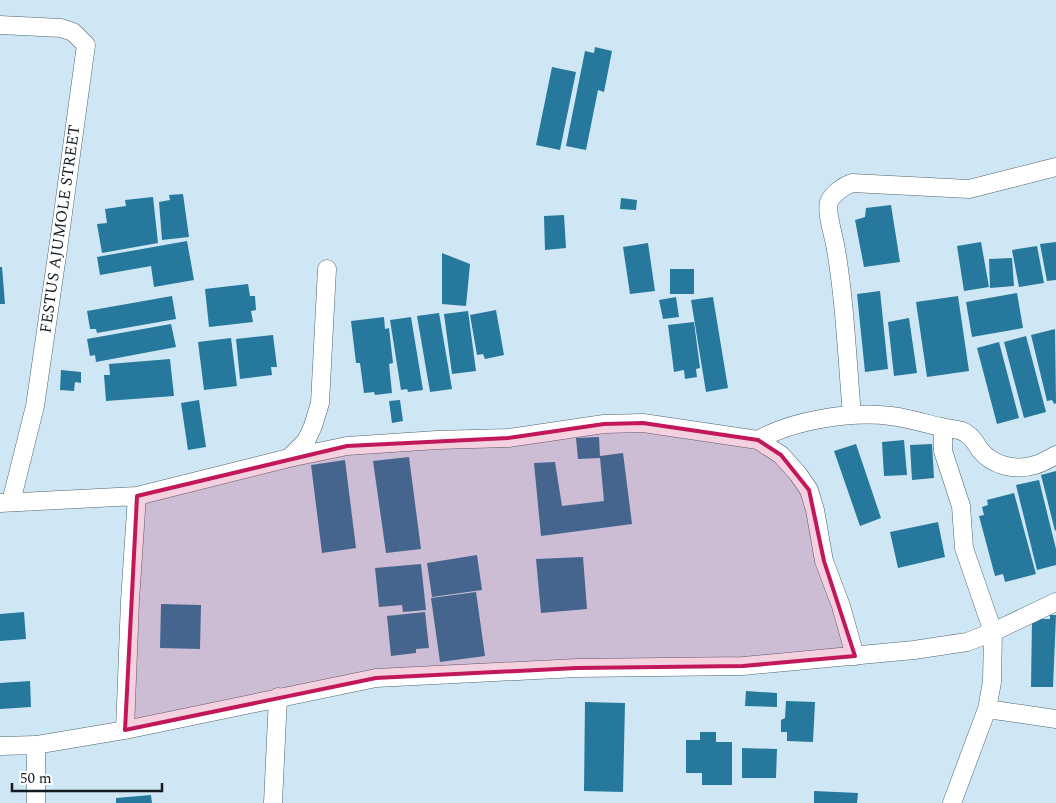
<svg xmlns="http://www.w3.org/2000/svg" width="1056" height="803" viewBox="0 0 1056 803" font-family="Spectral,serif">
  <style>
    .building { fill: #26789c }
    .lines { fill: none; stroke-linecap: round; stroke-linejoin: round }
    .street-casing { stroke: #4e636e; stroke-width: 19 }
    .street { stroke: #fff; stroke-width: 18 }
    .marked { fill: #c2185b; fill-opacity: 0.2; stroke: #c2185b; stroke-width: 4; stroke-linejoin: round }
    .labels { text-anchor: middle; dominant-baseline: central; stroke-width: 4; stroke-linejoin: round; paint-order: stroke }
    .street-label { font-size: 16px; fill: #121b1f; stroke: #fff }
  </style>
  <rect width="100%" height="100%" fill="#cfe7f4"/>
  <path class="building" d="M 595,47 L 612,51 L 604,92 L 598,90 L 586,150 L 566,146 L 585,51 L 594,53 Z
    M 552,67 L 576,72 L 560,150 L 536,145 Z
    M 183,194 L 189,237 L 162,240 L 159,202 L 170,200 L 169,195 Z
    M 153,197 L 158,243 L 102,253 L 97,224 L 107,223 L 105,209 L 126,206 L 125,200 Z
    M 621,198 L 637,200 L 636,210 L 620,209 Z
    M 891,205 L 900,262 L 864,267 L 855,220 L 865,217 L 866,208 Z
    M 564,215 L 566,248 L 545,250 L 544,216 Z
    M 187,241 L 194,280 L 154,287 L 151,266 L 100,275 L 97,257 Z
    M 981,242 L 989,287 L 964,291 L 957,246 Z
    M 1056,242 L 1056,280 L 1047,281 L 1040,244 Z
    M 648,243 L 655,291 L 630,294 L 623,247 Z
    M 1037,246 L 1044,283 L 1019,287 L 1012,250 Z
    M 442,253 L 470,264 L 466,306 L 442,304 Z
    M 1012,258 L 1014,286 L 990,288 L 989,259 Z
    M 0,267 L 2,267 L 5,304 L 0,304 Z
    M 670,269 L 694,269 L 694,294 L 670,294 Z
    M 248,284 L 250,296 L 255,296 L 256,310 L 251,311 L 253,322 L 209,327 L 205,289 Z
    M 880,291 L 888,369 L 865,372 L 857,294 Z
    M 1017,293 L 1023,328 L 972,337 L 966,302 Z
    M 172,296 L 176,319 L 97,333 L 96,329 L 90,329 L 87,311 Z
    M 958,296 L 969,371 L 927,377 L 916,302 Z
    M 676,297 L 679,317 L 663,319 L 659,300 Z
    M 713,297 L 728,388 L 706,392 L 691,300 Z
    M 496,310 L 504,355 L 485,359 L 483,354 L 477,355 L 470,315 Z
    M 468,311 L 476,371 L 452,374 L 444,314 Z
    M 439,313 L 452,389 L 430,392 L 417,316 Z
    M 384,317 L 385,329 L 389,328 L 393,363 L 389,364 L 392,393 L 375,395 L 374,392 L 364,393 L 360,363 L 356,363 L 351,321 Z
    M 411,317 L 423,390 L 408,392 L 407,389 L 401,390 L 390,320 Z
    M 909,318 L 917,373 L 894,376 L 888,322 Z
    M 694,322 L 700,368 L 696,369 L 697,377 L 685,379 L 684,370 L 674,372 L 668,325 Z
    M 171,324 L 176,347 L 96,362 L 95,355 L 90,356 L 87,339 Z
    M 1055,329 L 1056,403 L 1054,404 L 1052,400 L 1047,401 L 1031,335 Z
    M 273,335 L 277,367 L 271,367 L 272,375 L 240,379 L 236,339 Z
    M 1026,336 L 1046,412 L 1024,418 L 1004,342 Z
    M 231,338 L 237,386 L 204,390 L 198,342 Z
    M 999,342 L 1019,418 L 997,424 L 977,348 Z
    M 170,359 L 174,396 L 106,401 L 104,375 L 110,375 L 109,364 Z
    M 61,370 L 81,372 L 81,383 L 75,382 L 74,391 L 60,390 Z
    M 199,400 L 206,447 L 188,450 L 181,403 Z
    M 400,400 L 403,421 L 392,423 L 389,401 Z
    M 599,437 L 600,456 L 623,453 L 632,524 L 541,536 L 534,463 L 555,462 L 562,506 L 604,501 L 600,458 L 578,459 L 576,438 Z
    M 904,440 L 907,475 L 884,476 L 882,442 Z
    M 856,444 L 881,518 L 860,526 L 834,451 Z
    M 932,444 L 934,478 L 912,480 L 910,445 Z
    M 409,457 L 421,549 L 386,553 L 373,461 Z
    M 345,460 L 356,548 L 322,553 L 311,465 Z
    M 1056,471 L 1056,530 L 1055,531 L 1041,475 Z
    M 1039,480 L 1056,549 L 1056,565 L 1037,570 L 1016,485 Z
    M 1014,493 L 1036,574 L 1005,582 L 1003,574 L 995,576 L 979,516 L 984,515 L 982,507 L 988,505 L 987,500 Z
    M 938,522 L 945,557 L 898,568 L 890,532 Z
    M 477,555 L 482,590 L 432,597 L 427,563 Z
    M 583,557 L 587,609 L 541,613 L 536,559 Z
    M 421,564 L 426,610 L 403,612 L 402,605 L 379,607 L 375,568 Z
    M 476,592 L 485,656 L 440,662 L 431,598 Z
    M 161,604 L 201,605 L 200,649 L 160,648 Z
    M 24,612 L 26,639 L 0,641 L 0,614 Z
    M 425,612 L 429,648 L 416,649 L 416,653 L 391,656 L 387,616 Z
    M 1050,615 L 1056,615 L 1053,687 L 1031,687 L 1032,619 L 1050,619 Z
    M 30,681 L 31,707 L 0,709 L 0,683 Z
    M 746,691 L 777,693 L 777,707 L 745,706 Z
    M 786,701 L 815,702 L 813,742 L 787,741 L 787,732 L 781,732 L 781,720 L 785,718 Z
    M 585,702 L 625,703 L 623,792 L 584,791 Z
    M 700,732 L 716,732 L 716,742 L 732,742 L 732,785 L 702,785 L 702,773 L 686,773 L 686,740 L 700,740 Z
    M 742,748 L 777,749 L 776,778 L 742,778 Z
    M 814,791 L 858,793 L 857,803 L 814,803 Z
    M 151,795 L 152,803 L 116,803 L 116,798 Z"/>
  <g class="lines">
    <g class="street-casing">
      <path id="street" d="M 0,25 L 61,28 L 73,32 L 86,45 L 60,235 L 35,406 L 11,502
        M 852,415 C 847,358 845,300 835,244 C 833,234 826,211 829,202 C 833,193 844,186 852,183 L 969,189 L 1056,167
        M 943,427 L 943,451 L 961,506 L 964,548 L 993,632 L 992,682 L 987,709 L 952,803
        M 758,440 C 793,420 851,411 891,416 C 908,418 924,423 940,427 C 947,428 955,429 962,431 C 971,435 975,442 980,450 C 993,466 1016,471 1035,465 C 1042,463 1049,459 1056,455
        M 289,458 L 306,441 L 313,426 L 320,403 L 327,269
        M 0,503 L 137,496 L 289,458 L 347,446 L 437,440 L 508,438 L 604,424 L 643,423 L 758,440 L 781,455 L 798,474 L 809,490 L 815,510 L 824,561 L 841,606 L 855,656
        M 987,709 L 1056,719
        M 125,730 L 130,601 L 137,496
        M 36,745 L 36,803
        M 0,746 L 36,745 L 125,730 L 376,678 L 577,668 L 743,666 L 914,650 L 967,642 L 993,632 L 1056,602
        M 273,803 L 278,697"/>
    </g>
    <use href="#street" class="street"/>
  </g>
  <path class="marked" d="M 643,423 L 758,440 L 781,455 L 809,490 L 824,561 L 855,656 L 743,666 L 577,668 L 376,678 L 125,730 L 137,496 L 347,446 L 508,438 L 604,424 Z"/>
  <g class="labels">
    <g class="street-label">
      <text transform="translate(60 229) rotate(-82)">FESTUS AJUMOLE STREET</text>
    </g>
  </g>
  <path d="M12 783v8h150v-8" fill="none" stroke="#121b1f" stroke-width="2.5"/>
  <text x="20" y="783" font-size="15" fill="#121b1f" stroke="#ffffff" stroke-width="4" paint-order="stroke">50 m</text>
</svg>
